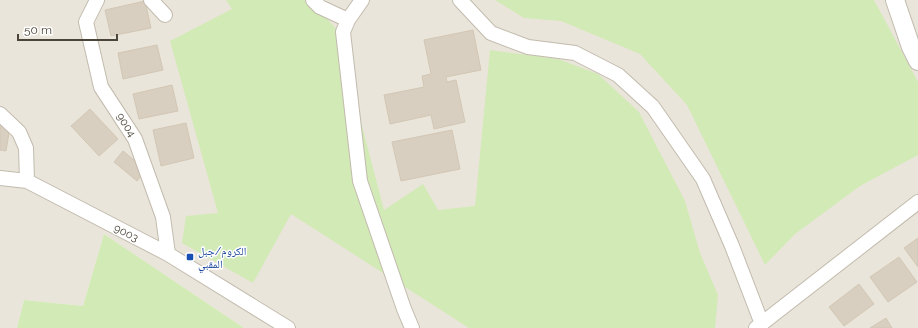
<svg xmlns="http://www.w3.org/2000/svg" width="918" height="328" viewBox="0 0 918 328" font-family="Raleway,'Noto Naskh Arabic',sans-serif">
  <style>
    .residential { fill: #eae5da }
    .green { fill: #d2eab5 }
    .building { fill: #d8cfc1; stroke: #d3c7b4 }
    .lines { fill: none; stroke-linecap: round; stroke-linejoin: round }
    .minor-casing { stroke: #c2bbae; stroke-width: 16 }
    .tertiary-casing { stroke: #c2bbae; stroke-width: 20 }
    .minor { stroke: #fff; stroke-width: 14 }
    .tertiary { stroke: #fff; stroke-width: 18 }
    .transit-dot { fill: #1a4fb4; stroke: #fff; stroke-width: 1.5 }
    .labels { text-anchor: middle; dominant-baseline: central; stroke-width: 3; stroke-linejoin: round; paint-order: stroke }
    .street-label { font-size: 11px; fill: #4b4439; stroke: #fff }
    .transit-label { font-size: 11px; fill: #164399; stroke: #fff; text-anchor: start }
  </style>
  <rect width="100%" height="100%" fill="#f6f3ec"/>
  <path class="residential" d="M 0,0 L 918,0 L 918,328 L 244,328 L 104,234 L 83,306 L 24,300 L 17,328 L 0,328 Z"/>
  <path class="green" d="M 226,0 L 311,0 L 337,30 L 384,210 L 423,184 L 438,210 L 475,206 L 490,50 L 558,59 L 598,74 L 639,112 L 685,201 L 700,253 L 718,295 L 715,328 L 469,328 L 291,214 L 253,283 L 182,243 L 186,216 L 218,213 L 170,41 L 232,9 Z
    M 495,0 L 874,0 L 918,82 L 918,155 L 860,186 L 795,234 L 765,265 L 687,105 L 640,54 L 561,21 L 524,18 Z
    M 104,234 L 244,328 L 17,328 L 24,300 L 83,306 Z"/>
  <path class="building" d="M 145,1 L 151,28 L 111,36 L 105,10 Z
    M 473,30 L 481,70 L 446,77 L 447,82 L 456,80 L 465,122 L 434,129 L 431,115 L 390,124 L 384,95 L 424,87 L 422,76 L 431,74 L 424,40 Z
    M 157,45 L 163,70 L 123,79 L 118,53 Z
    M 172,85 L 178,111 L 139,119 L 133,94 Z
    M 90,109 L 118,139 L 99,156 L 71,126 Z
    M 186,123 L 194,158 L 161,166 L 153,130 Z
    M 0,125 L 10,127 L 6,151 L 0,150 Z
    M 452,130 L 460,169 L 401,181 L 392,142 Z
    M 123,151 L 146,170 L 137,181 L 114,162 Z
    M 918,238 L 918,267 L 904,248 Z
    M 899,257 L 917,282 L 888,302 L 870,277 Z
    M 859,284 L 874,304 L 844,326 L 829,307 Z
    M 886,318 L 892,328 L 870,328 Z"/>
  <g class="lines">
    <g class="minor-casing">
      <path id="minor" d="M 97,0 L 86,22 L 101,87 L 135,139 L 163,217 L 168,254
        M 151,0 L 165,15
        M 313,0 L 320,7 L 348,20
        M 362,0 L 348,20 L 343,32 L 360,181 L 404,309 L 412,328
        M 460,0 L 491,33 L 528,47 L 575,53 L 618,75 L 653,107 L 703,179 L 732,246 L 762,324
        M 0,114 L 19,132 L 26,148 L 27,181 L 168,254 L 288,328
        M 0,178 L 27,181
        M 756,328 L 918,202"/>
    </g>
    <g class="tertiary-casing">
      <path id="tertiary" d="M 895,0 L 911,47 L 918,61"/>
    </g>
    <use href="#minor" class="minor"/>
    <use href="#tertiary" class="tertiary"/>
  </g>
  <rect class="transit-dot" x="186" y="253" width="8" height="8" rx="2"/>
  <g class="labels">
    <g class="street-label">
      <text transform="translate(126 125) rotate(58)">9004</text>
      <text transform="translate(126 233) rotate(27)">9003</text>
    </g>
    <g class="transit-label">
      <text x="198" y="251">الكروم/جبل<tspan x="198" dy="13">المقبي</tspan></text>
    </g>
  </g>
  <path d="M18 34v6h99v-6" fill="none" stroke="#4b4439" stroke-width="2"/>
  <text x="24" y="34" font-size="12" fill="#4b4439" stroke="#ffffff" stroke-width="3" paint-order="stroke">50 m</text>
</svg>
